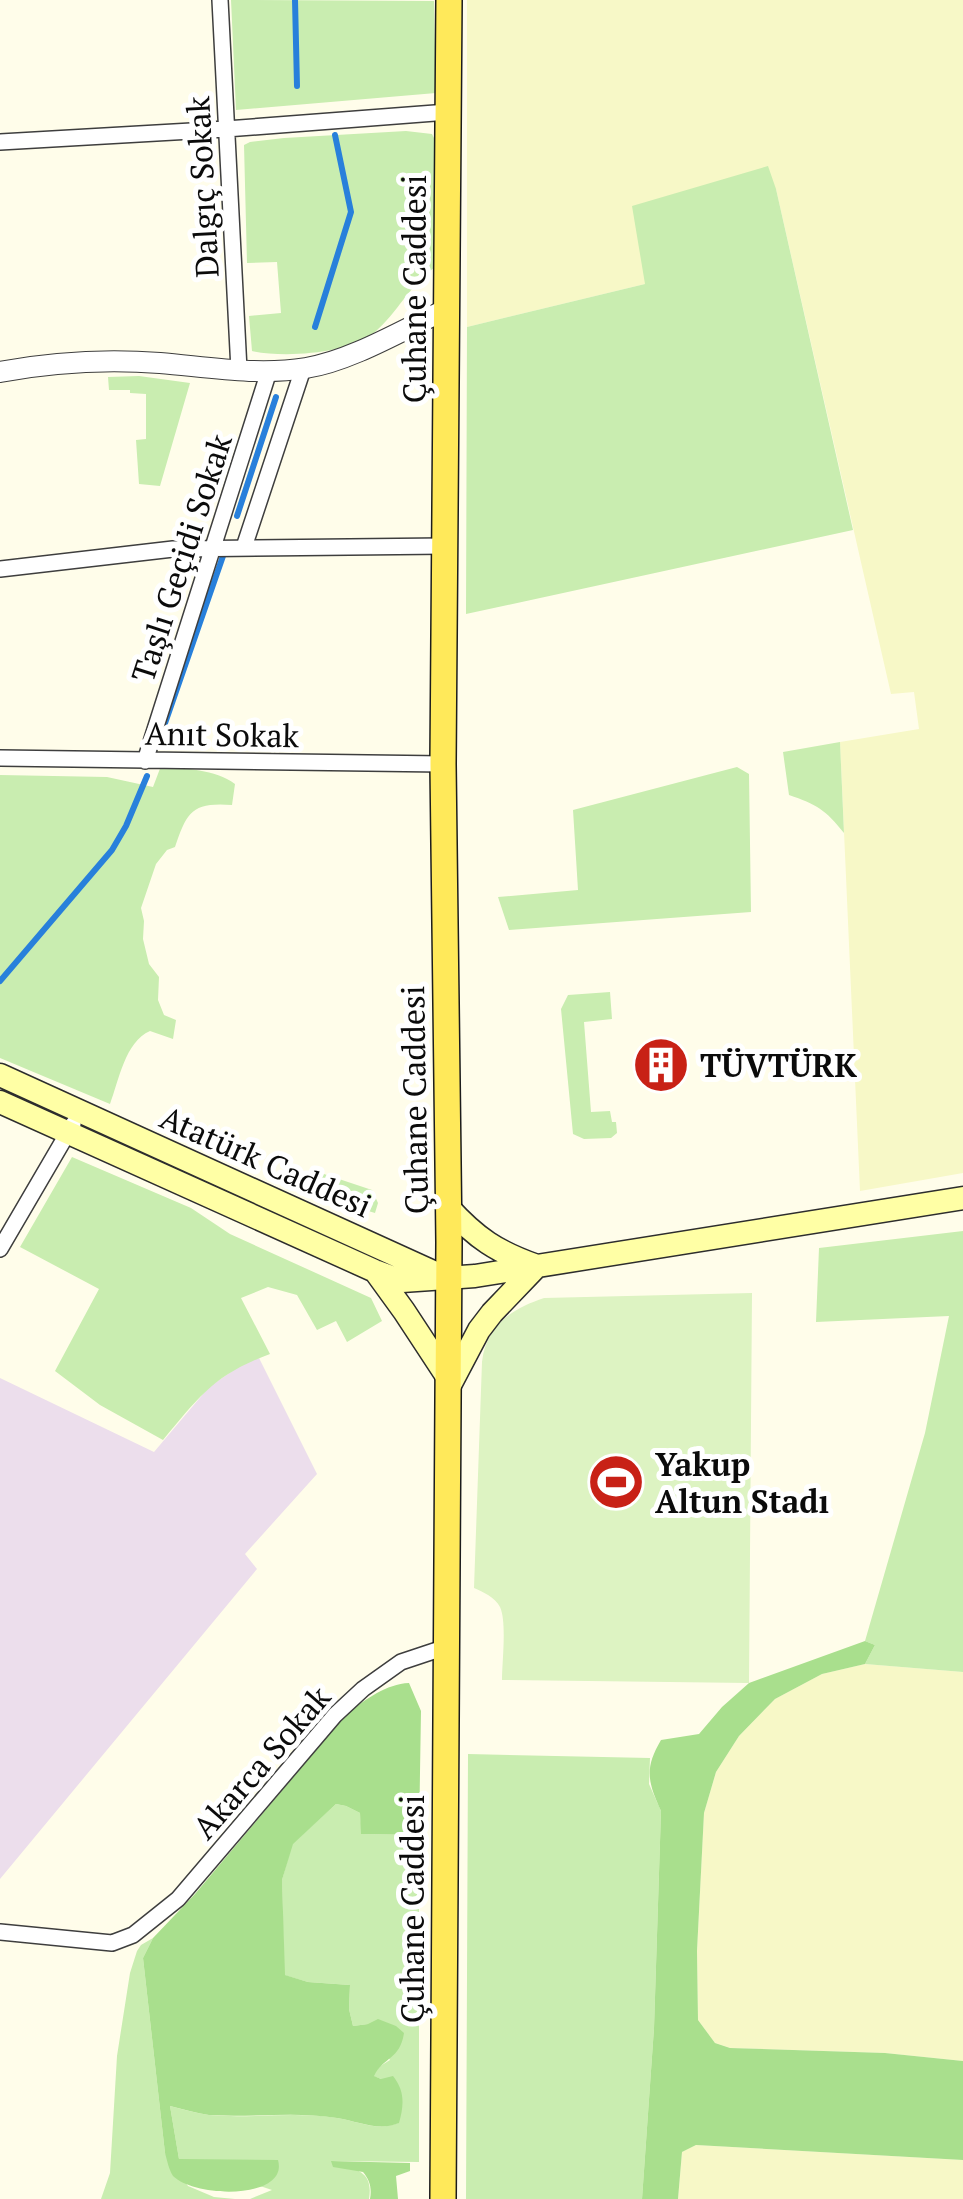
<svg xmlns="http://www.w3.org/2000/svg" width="963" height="2199" viewBox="0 0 963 2199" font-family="'PT Serif',serif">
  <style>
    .industrial { fill: #ecdeec }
    .farmland { fill: #f7f8c7 }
    .green { fill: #c9edb0 }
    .forest { fill: #a9df8d }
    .pitch { fill: #ddf3c2 }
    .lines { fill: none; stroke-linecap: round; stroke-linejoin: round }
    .stream { stroke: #2880db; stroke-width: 6 }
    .minor-casing { stroke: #3e3e3e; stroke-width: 18 }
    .tertiary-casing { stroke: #3e3e3e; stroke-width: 22 }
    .secondary-casing { stroke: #2d2d2d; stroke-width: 25 }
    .primary-casing { stroke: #1c1c1c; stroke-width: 28 }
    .minor { stroke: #fff; stroke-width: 15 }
    .tertiary { stroke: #fff; stroke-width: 20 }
    .secondary { stroke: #ffffa5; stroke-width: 22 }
    .primary { stroke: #ffe95a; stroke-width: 25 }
    .labels { text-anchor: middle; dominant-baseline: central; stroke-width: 10; stroke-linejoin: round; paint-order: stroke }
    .street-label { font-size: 32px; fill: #0b0b0b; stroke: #fff }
    .poi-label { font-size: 32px; font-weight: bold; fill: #0b0b0b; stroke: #fff; text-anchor: start }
  </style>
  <rect width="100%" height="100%" fill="#fffdea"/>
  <path class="industrial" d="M 259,1358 L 317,1474 L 245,1554 L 257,1569 L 0,1879 L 0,1378 L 154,1452 L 209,1387 L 244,1363 Z"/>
  <path class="farmland" d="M 467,0 L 963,0 L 963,1173 L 860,1191 L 840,742 L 919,729 L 914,692 L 891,694 L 776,189 L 645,284 L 467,327 Z
    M 865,1664 L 963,1672 L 963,2061 L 885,2053 L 730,2048 L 715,2043 L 698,2020 L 697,1951 L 704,1813 L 716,1772 L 739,1736 L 775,1699 L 822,1674 Z
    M 696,2145 L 963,2160 L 963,2199 L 678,2199 L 682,2152 Z"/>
  <path class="green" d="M 231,0 L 434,1 L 436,93 L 236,110 Z
    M 406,131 L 432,134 L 435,140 L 434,268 C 410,285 397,313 375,332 C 349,354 284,358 252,351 L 249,316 L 281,313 L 277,262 L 247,263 L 244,145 L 250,142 L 284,138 Z
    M 768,166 L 776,189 L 853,530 L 466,614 L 467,327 L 645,284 L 632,206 Z
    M 139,376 L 190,383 L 160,486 L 139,484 L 136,440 L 146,439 L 146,394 L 130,393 L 130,390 L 109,390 L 108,377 Z
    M 840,742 L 844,833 C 826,810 816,804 789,795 L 783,752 Z
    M 161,766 C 185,769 215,769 235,784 L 232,805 C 192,802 187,812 175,847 L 167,850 L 156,864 L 141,908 L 144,921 L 143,939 L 149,964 L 159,977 L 158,1000 L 164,1015 L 176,1020 L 173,1039 L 150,1031 C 125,1042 119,1080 110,1104 L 0,1058 L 0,775 L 107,777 L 153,787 Z
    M 737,767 L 749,774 L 751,912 L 509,930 L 498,897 L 578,890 L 573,810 Z
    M 610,992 L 612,1019 L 584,1022 L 591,1112 L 610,1111 L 612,1122 L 616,1122 L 617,1133 L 611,1138 L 584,1139 L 573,1134 L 561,1009 L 568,995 Z
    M 72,1157 L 191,1208 L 230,1234 L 371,1298 L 382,1321 L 347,1342 L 336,1321 L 317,1330 L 297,1295 L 268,1287 L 241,1298 L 270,1354 C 214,1375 200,1396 163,1440 L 100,1405 L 55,1371 L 99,1289 L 20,1247 Z
    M 321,1173 L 372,1190 L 378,1203 L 375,1213 L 299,1190 L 303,1177 Z
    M 963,1231 L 963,1672 L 865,1664 L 875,1645 L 865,1641 L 925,1433 L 949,1316 L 816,1322 L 819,1248 Z
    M 468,1754 L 650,1758 L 649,1784 L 661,1811 L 654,2028 L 642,2199 L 466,2199 Z
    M 336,1804 L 346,1806 L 360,1813 L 362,1834 L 419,1835 L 419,2162 L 332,2161 C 354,2170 374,2169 369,2199 L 250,2199 L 272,2190 L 179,2159 L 170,2106 C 182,2109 196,2113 209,2115 C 251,2119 294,2111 337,2118 C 358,2121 377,2132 398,2123 L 381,2079 L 373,2076 L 377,2068 L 390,2060 L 368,2024 L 353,2026 L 349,2009 L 350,1985 L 308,1982 L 284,1975 L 282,1880 L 292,1844 Z
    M 153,1938 L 143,1958 L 165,2153 L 188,2186 L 214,2197 L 235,2199 L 101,2199 L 110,2173 L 117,2056 L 130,1973 L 137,1951 L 141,1945 Z"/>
  <path class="forest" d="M 865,1641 L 875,1645 L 865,1664 L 822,1674 L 775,1699 L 739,1736 L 716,1772 L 704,1813 L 697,1951 L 698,2020 L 715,2043 L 730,2048 L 885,2053 L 963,2061 L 963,2160 L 696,2145 L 682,2152 L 678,2199 L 642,2199 L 654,2028 L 661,1811 C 648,1782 644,1769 661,1740 L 699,1734 L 722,1707 L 749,1683 Z
    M 409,1683 L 421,1711 L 419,1835 L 361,1834 L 360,1813 L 346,1806 L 336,1804 L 293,1844 L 282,1880 L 285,1975 L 308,1982 L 350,1985 L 349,2009 L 353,2026 L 368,2024 L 378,2019 L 396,2026 L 404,2033 C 400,2060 383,2057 374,2076 L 381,2079 L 393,2076 C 405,2091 404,2105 399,2123 C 378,2132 358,2121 337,2118 C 294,2111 252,2118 209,2115 C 196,2113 183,2109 170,2106 L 179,2159 L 278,2160 C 289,2199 197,2199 173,2176 C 169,2170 167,2160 165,2153 L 143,1958 L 153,1938 L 195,1894 L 348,1712 C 367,1699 386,1684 409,1683 Z
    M 331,2161 L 410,2163 L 410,2171 L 396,2176 L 398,2199 L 370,2199 C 372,2189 370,2180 363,2172 L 333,2167 Z"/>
  <path class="pitch" d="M 752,1293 L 749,1683 L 502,1680 C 502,1662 507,1622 500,1607 C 495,1597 483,1592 474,1588 L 482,1362 C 486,1326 511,1309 544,1298 Z"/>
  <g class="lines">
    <path class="stream" d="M 295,0 L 297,86
      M 315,327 L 351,212 L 335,135
      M 237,516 L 276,397
      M 164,726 L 223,556
      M 0,981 L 112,850 L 126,826 L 147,776"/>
    <g class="minor-casing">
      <path id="minor" d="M 220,0 L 239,370
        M 0,142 L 226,129 L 448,112
        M 244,547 L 303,369
        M 0,569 L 173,549 L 445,546
        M 0,758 L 443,764
        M 145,761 L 269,371
        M 0,1249 L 73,1124
        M 0,1932 L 112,1943 L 133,1935 L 178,1899 L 335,1715 L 363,1689 L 401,1662 L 446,1647"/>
    </g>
    <g class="tertiary-casing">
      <path id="tertiary" d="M 0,372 C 53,362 107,359 160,363 C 208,367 258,376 306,368 C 351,361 404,329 447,309"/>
    </g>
    <g class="secondary-casing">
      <path id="secondary" d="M 0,1075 L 444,1277
        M 0,1102 L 375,1271 L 402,1281 L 475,1276 L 963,1198
        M 448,1207 C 476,1238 497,1252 537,1266 L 492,1313 L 479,1330 L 449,1387
        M 375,1271 L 404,1311 L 448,1378"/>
    </g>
    <g class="primary-casing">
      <path id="primary" d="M 443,2199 L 449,1242 L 443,764 L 449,0"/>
    </g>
    <use href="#minor" class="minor"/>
    <use href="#tertiary" class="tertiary"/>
    <use href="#secondary" class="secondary"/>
    <use href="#primary" class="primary"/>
  </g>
  <defs>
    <g id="building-disc" transform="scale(2.875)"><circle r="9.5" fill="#c82116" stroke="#fff"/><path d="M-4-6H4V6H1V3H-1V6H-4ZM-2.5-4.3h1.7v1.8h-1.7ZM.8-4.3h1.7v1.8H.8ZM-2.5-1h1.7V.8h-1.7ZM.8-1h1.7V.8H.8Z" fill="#fff"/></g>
    <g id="stadium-disc" transform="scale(2.875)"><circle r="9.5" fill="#c82116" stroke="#fff"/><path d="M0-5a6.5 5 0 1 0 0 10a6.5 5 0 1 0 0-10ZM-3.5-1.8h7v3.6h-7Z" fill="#fff"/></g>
  </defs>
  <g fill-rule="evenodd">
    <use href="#building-disc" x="661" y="1065"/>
    <use href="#stadium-disc" x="616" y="1482"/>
  </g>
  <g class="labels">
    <g class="street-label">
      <text transform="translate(202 187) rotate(-93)">Dalgıç Sokak</text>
      <text transform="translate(414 289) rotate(-90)">Çuhane Caddesi</text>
      <text transform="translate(181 558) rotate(-72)">Taşlı Geçidi Sokak</text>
      <text transform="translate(222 734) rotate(1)">Anıt Sokak</text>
      <text transform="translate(414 1100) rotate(-91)">Çuhane Caddesi</text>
      <text transform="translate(266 1161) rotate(24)">Atatürk Caddesi</text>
      <text transform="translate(261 1762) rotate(-49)">Akarca Sokak</text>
      <text transform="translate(412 1909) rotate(-90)">Çuhane Caddesi</text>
    </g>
    <g class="poi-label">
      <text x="700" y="1065">TÜVTÜRK</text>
      <text x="655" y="1464">Yakup<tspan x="655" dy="37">Altun Stadı</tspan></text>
    </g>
  </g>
</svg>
